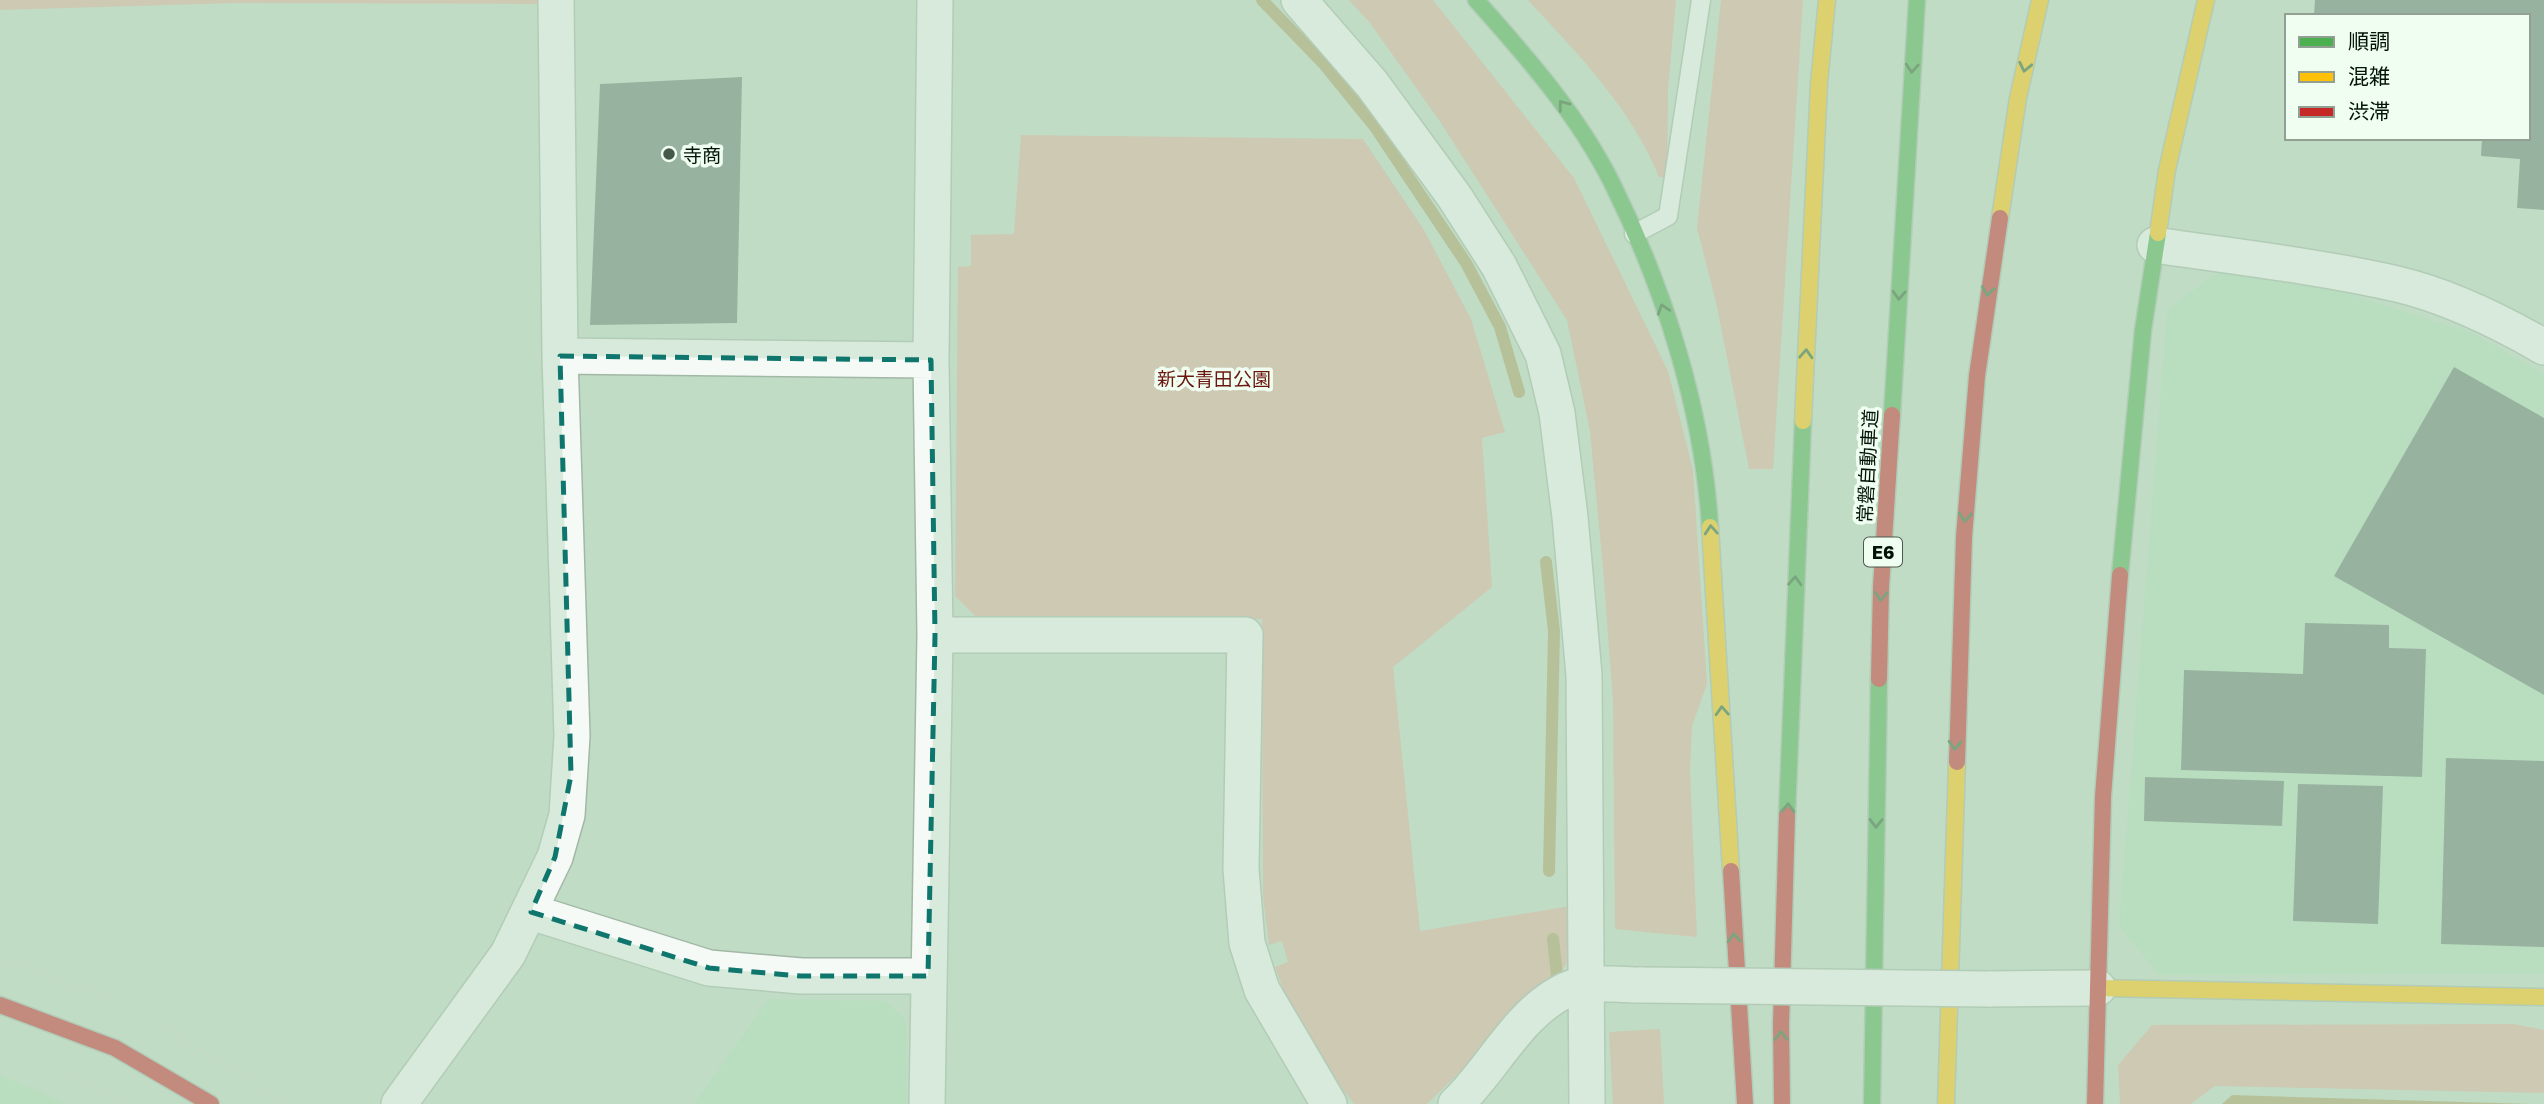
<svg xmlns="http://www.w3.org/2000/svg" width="2544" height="1104" viewBox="0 0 2544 1104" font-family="'Golos Text','Noto Sans JP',sans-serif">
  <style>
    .built { fill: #b2deb9 }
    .green { fill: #dfb19d }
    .water { fill: #aca164 }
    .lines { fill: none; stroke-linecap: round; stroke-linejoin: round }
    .stream { stroke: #aca164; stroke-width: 12 }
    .building { fill: #678072 }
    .lane-casing { stroke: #a2b8a6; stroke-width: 21 }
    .street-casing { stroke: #a2b8a6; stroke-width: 38 }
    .fast-casing { stroke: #a2b8a6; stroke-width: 19 }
    .slow-casing { stroke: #a2b8a6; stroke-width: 19 }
    .jam-casing { stroke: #a2b8a6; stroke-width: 19 }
    .path { stroke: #cbd4cd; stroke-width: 4.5; stroke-dasharray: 3.5 5; stroke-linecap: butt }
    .lane { stroke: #f6faf6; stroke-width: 18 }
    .street { stroke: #f6faf6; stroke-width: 35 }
    .fast { stroke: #4caf50; stroke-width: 16 }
    .slow { stroke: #ffc107; stroke-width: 16 }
    .jam { stroke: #c62828; stroke-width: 16 }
    .street-bridge-casing { stroke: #a2b8a6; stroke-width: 38; stroke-linecap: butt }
    .street-bridge { stroke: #f6faf6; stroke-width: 35 }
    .oneway { stroke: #28622b }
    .marked { fill: none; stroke: #0f766e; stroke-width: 5; stroke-dasharray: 14 9; stroke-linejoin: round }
    .poi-dot { fill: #455a49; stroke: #effef1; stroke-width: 2.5 }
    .labels { text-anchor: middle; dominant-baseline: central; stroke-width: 7; stroke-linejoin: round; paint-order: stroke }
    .shield { fill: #effef1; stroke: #4a5a4c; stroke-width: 2 }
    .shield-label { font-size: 18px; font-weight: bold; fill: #031406 }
    .poi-label { font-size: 19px; fill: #031406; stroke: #effef1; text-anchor: start }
    .park-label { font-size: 19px; fill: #6b160e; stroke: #effef1 }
    .street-label { font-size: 19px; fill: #031406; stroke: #effef1 }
  </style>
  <rect width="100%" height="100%" fill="#c0dcc5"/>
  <path class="built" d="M 2218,271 L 2330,288 L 2472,333 L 2544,374 L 2544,974 L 2159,975 L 2119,926 L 2167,311 Z
    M 769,999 L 885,1001 L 906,1020 L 907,1104 L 694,1104 Z
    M 0,1075 L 35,1090 L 64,1104 L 0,1104 Z"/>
  <path class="green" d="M 0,0 L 550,0 L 552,4 L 235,3 L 0,10 Z
    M 1349,0 L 1433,0 L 1574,178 L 1668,371 L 1693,470 L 1707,684 L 1692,726 L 1690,770 L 1697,937 L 1615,929 L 1613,701 L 1603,568 L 1590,431 L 1567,320 L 1439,120 L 1370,23 Z
    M 1528,0 L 1676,0 L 1668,89 L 1667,177 L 1659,177 C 1632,109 1577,53 1528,0 Z
    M 1721,0 L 1803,0 L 1773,469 L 1749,469 L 1716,302 L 1697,228 Z
    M 1021,135 L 1363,139 L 1424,230 L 1471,319 L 1505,432 L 1482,438 L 1492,587 L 1393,667 L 1420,931 L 1570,906 L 1567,963 L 1550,987 L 1494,1032 L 1466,1066 L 1427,1104 L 1354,1104 C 1320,1061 1293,1019 1275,967 L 1288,962 L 1282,941 L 1269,945 L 1263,896 L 1262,619 L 977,618 L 955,596 L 958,267 L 971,266 L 971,235 L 1014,234 Z
    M 2513,1024 L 2544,1030 L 2544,1093 L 2215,1086 L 2191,1104 L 2120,1104 L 2118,1065 L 2152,1025 Z
    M 1660,1029 L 1664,1104 L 1613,1104 L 1609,1032 Z"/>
  <path class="water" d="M 2232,1095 L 2531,1104 L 2222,1104 Z"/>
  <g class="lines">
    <path class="stream" d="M 1262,0 L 1323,63 L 1375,127 L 1466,263 L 1500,327 L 1519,392
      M 1546,562 L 1554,631 L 1549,871
      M 1553,939 L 1557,975"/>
  </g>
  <path class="building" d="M 2315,0 L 2544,0 L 2544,210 L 2517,208 L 2520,159 L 2481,156 L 2482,138 L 2528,138 L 2528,16 L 2314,16 Z
    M 742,77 L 737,323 L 590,325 L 600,84 Z
    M 2454,367 L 2544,418 L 2544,695 L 2334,576 Z
    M 2305,623 L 2389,625 L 2389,648 L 2426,649 L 2422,777 L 2181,770 L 2184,670 L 2303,674 Z
    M 2446,758 L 2544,761 L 2544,947 L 2441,944 Z
    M 2145,777 L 2284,781 L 2282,826 L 2144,821 Z
    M 2298,784 L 2383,786 L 2378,924 L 2293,921 Z"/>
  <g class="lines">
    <g class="lane-casing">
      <path id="lane" d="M 1634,234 L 1668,216 L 1701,0"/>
    </g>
    <g class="street-casing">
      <path id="street" d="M 1299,0 L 1372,84 L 1454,196 L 1499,266 L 1543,354 L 1557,413 L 1570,517 L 1584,675 L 1587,1104
        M 2155,245 C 2236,257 2318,266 2397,284 C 2448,296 2499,321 2544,347
        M 560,356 L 931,360 L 935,635
        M 931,360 L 935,0
        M 531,912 L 709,968 L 801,976 L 928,976
        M 1988,989 L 2098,988
        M 399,1104 L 508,954 L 555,857 L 567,815 L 572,736 L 560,356 L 556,0
        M 927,1104 L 935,635 L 1245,635 L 1241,869 L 1247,943 L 1262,990 L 1329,1104
        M 1456,1104 C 1493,1069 1518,1013 1566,990 C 1587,980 1619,985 1642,985"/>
    </g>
    <g class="fast-casing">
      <path id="fast" d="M 1476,0 C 1526,56 1578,115 1612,183 C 1664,288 1703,409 1710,527
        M 1892,415 L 1917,0
        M 2120,575 L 2143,330 L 2158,233
        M 1787,815 L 1803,421
        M 1872,1104 L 1879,679"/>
    </g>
    <g class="slow-casing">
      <path id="slow" d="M 2000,218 L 2018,98 L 2040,0
        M 2158,233 L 2167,170 L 2206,0
        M 1803,421 L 1819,83 L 1827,0
        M 1710,527 L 1731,871
        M 2098,988 L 2544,997
        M 1946,1104 L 1957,762"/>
    </g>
    <g class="jam-casing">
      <path id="jam" d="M 1879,679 L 1881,587 L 1892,415
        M 1957,762 L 1964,537 L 1977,376 L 2000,218
        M 1731,871 L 1745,1104
        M 0,1005 L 115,1048 L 211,1104
        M 1782,1104 L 1781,1024 L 1787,815
        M 2095,1104 L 2103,797 L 2120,575"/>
    </g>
    <path class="path" d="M 0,959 L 114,1002
      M 162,1027 L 288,1104
      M 54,1070 L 126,1104"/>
    <use href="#lane" class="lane"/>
    <use href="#street" class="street"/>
    <use href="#fast" class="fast"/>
    <use href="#slow" class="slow"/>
    <use href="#jam" class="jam"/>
    <g class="street-bridge-casing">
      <path id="street-bridge" d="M 1642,985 L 1988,989"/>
    </g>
    <use href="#street-bridge" class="street-bridge"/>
  </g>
  <defs><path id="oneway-chevron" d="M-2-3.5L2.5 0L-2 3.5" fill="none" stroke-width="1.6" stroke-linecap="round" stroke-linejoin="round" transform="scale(1.75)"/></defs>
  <g class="oneway">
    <use href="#oneway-chevron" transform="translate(2025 67) rotate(102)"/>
    <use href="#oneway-chevron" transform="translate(1912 68) rotate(94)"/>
    <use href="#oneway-chevron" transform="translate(1563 105) rotate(-127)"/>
    <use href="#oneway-chevron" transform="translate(1988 291) rotate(98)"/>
    <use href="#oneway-chevron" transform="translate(1899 295) rotate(93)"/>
    <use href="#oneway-chevron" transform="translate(1663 309) rotate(-108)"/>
    <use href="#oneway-chevron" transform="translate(1806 354) rotate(-87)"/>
    <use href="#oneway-chevron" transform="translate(1965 517) rotate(95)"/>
    <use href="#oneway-chevron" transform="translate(1711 530) rotate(-94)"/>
    <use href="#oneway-chevron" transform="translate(1795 581) rotate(-87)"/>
    <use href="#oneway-chevron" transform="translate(1881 596) rotate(92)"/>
    <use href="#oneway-chevron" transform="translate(1722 711) rotate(-93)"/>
    <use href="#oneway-chevron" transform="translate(1955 745) rotate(92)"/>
    <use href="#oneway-chevron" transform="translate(1788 808) rotate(-88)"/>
    <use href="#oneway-chevron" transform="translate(1876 823) rotate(91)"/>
    <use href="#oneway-chevron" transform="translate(1734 938) rotate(-93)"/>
    <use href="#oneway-chevron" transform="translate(1781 1036) rotate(-90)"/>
  </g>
  <path d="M0 0H2544V1104H0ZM 560,356 L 931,360 L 935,635 L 928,976 L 801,976 L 709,968 L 531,912 L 555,857 L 571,775 Z" fill="#c0dcc5" fill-opacity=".55" fill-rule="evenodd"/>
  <path class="marked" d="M 560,356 L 931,360 L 935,635 L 928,976 L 801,976 L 709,968 L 531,912 L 555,857 L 571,775 Z"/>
  <circle class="poi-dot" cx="669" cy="154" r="7"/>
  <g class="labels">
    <rect class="shield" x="1864" y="537.5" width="38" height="29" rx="5"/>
    <g class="shield-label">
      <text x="1883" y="552">E6</text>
    </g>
    <g class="poi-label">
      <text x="683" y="154">寺商</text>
    </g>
    <g class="park-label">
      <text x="1214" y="378">新大青田公園</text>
    </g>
    <g class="street-label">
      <text transform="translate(1867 466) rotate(-87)">常磐自動車道</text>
    </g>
  </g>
  <rect x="2285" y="14" width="245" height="126" fill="#effef1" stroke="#91a093" stroke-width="2"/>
  <rect x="2299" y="37" width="35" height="10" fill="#4caf50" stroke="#91a093" stroke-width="2"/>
  <text x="2348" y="49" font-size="21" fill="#031406">順調</text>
  <rect x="2299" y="72" width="35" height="10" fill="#ffc107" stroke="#91a093" stroke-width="2"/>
  <text x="2348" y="84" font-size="21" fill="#031406">混雑</text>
  <rect x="2299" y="107" width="35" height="10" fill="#c62828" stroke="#91a093" stroke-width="2"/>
  <text x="2348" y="119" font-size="21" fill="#031406">渋滞</text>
</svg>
